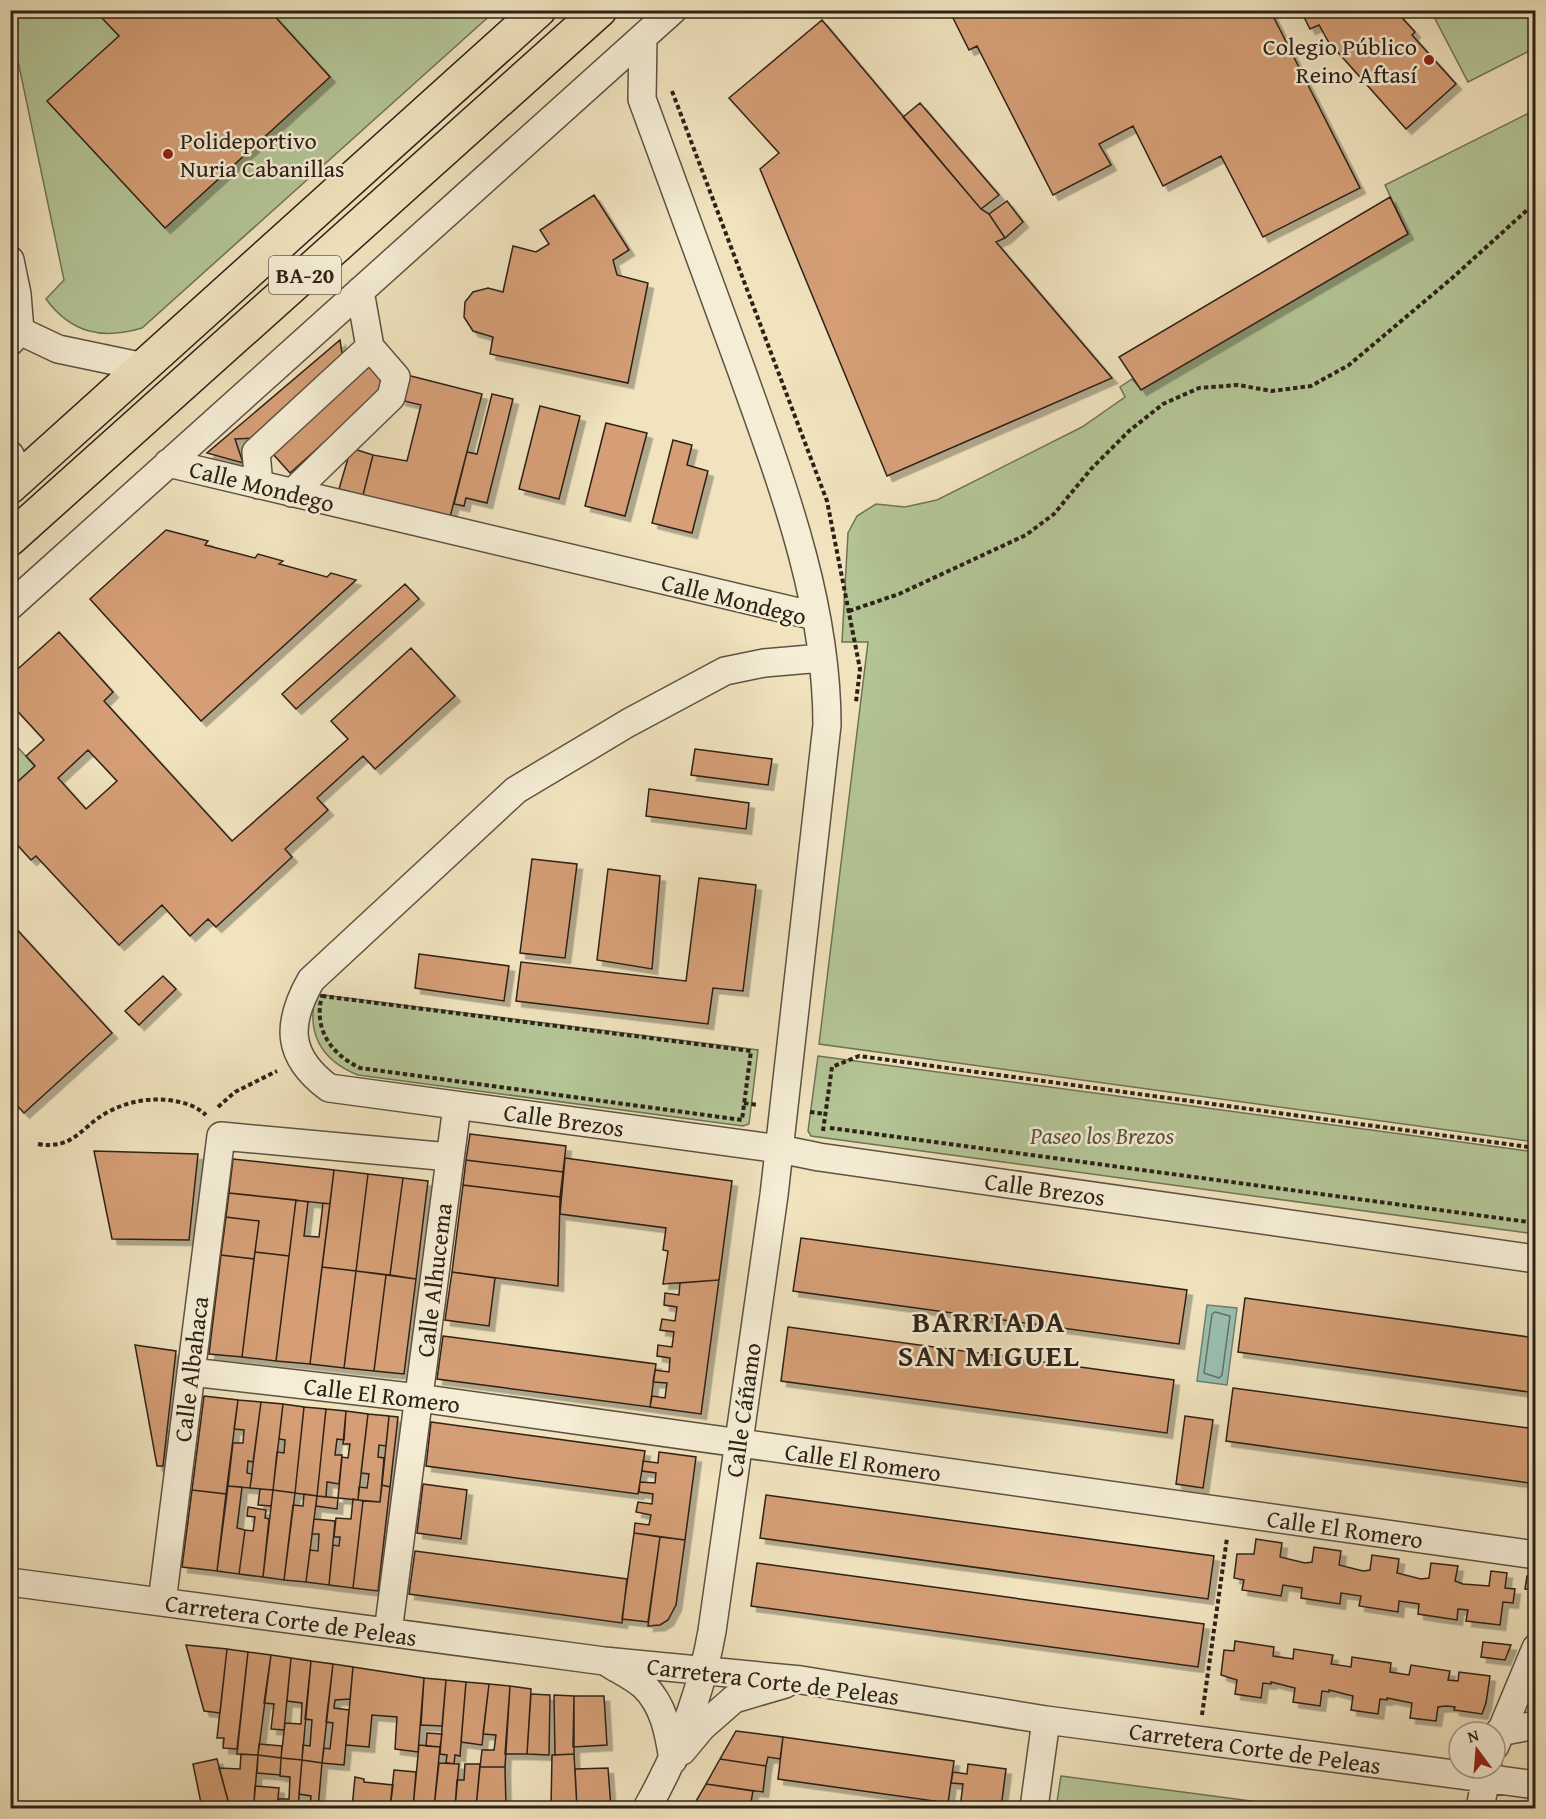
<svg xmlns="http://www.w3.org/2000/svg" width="1546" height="1819" viewBox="0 0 1546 1819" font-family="'Gentium Book Plus',serif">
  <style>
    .green { fill: #b4c596; stroke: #707357; stroke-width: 1.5 }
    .water { fill: #9abeb1; stroke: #6e7f74; stroke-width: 1.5 }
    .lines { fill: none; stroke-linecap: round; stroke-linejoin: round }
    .shore { stroke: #647064; stroke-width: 1.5 }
    .building { fill: #d59e76; stroke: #2d2118; stroke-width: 1.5; fill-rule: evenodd; filter: url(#shadow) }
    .minor-casing { stroke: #5e5242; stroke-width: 30 }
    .highway-casing { stroke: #2d2118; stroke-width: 36 }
    .path { stroke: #2d2118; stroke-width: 4; stroke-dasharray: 4.5 3; stroke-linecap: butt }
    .minor { stroke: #f5edd5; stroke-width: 27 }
    .highway { stroke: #f0e3be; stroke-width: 33 }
    .poi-dot { fill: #8f2418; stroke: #f5edd5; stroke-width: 2 }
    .labels { text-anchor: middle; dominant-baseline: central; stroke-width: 5; stroke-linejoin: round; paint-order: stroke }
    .shield { fill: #f5edd5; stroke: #695e51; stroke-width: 1.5 }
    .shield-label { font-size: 22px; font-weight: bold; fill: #2d2118 }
    .poi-label { font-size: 24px; fill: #2d2118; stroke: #f5edd5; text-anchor: end }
    .street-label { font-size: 24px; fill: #2d2118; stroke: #f5edd5 }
    .park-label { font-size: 24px; font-style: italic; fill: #56523e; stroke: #f5edd5 }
    .district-label { font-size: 30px; font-weight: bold; letter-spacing: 1.5px; fill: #2d2118; stroke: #f5edd5 }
  </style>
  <defs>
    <filter id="shadow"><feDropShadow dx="5.5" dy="5.5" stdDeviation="0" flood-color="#0004"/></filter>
  </defs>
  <rect width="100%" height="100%" fill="#f0e3be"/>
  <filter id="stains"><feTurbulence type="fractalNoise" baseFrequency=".00333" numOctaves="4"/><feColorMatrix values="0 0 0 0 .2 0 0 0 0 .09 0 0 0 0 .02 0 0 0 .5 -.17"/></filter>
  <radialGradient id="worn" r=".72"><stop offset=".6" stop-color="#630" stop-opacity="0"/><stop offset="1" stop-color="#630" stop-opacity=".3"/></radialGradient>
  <path class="green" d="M 10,11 L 495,11 L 142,328 C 102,340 71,333 46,299 L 64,280 L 11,28 Z
    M 1431,11 L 1535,11 L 1535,48 L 1468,82 Z
    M 1535,110 L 1535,1142 L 819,1044 L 868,642 L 842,642 L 848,533 L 857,516 L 876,504 L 905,507 L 937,500 L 1082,427 L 1125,397 L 1120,387 L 1132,379 L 1141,389 L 1408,234 L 1385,185 Z
    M 10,739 L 35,766 L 14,785 L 11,781 Z
    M 316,994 L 758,1050 L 749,1124 L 743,1126 L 358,1075 C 320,1060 306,1032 316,994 Z
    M 818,1056 L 1535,1152 L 1535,1234 L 811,1136 L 808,1131 Z
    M 1061,1776 L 1304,1808 L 1056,1808 Z"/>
  <path class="water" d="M 1207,1305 L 1237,1308 L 1227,1385 L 1197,1381 Z"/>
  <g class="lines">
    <path class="shore" d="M 1215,1312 L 1230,1316 L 1222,1375 L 1219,1378 L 1204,1373 L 1212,1314 Z"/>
  </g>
  <path class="building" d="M 110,10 L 138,10 L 142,14 L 146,10 L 269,10 L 330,77 L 165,228 L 47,101 L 119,36 L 102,18 Z
    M 949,10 L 1270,10 L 1360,188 L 1263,237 L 1221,156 L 1163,186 L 1133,126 L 1099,144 L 1111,165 L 1053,195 L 977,46 L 969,50 Z
    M 1313,10 L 1395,10 L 1415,32 L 1412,35 L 1456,84 L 1406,129 L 1328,41 L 1319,25 L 1310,29 L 1304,17 Z
    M 822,20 L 981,209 L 989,214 L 1005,238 L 996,242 L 1112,378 L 887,476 L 760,169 L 779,153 L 729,98 Z
    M 920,103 L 999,195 L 981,209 L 903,117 Z
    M 594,195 L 629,250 L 613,260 L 617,275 L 648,283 L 628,383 L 490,354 L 493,337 L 473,331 L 464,317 L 465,302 L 473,292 L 488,288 L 503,292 L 513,246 L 536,252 L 549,244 L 540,230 Z
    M 1390,197 L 1408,234 L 1141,390 L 1119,357 Z
    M 1007,201 L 1023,222 L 1005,238 L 989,214 Z
    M 340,340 L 343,360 L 256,438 L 235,439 L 243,463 L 207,453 Z
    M 371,365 L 388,385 L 290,473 L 273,454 Z
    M 407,375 L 482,394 L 450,517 L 363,495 L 373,455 L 407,461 L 421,405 L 400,400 Z
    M 492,394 L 513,399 L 487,503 L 466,498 L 464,506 L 454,504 L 467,452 L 477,454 Z
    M 540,406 L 580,416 L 559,499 L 519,489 Z
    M 606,423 L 647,433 L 625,516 L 585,506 Z
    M 673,440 L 692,445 L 687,465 L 708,471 L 692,533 L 652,523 Z
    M 351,448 L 373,455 L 363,495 L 339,489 Z
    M 166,530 L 208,541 L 205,545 L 255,558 L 258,554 L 283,561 L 279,564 L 327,577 L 331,573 L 356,580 L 201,721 L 90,599 Z
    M 405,584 L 419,599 L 296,709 L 282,694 Z
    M 59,632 L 113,692 L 104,701 L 232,841 L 348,739 L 331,721 L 411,648 L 455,696 L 375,769 L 363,756 L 317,798 L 328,810 L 285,849 L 292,857 L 216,927 L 208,919 L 190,936 L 162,905 L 119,945 L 36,856 L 31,860 L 10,837 L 10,781 L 14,785 L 35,766 L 26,756 L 44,740 L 10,703 L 10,676 ZM 88,750 L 117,781 L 86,809 L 58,778 Z
    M 695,749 L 772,759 L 768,785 L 691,775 Z
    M 649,789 L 749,803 L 746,829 L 646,816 Z
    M 532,859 L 577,864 L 565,958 L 520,953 Z
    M 608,869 L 660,876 L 652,969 L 597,960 Z
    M 699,878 L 756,885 L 743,991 L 713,988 L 708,1024 L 516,1001 L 521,962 L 686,981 Z
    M 10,922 L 112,1033 L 24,1113 L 10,1098 Z
    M 419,954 L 509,966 L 504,1001 L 415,988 Z
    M 163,976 L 176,989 L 139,1025 L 125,1011 Z
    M 470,1134 L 566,1146 L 563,1172 L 466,1160 Z
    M 94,1151 L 198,1154 L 189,1240 L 112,1239 Z
    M 565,1158 L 732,1181 L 719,1280 L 663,1284 L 668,1251 L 663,1250 L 666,1228 L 560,1214 Z
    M 233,1159 L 334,1170 L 330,1204 L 229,1193 Z
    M 466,1160 L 563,1172 L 560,1197 L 463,1185 Z
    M 334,1170 L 368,1174 L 356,1271 L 322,1267 Z
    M 368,1174 L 403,1178 L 390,1275 L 356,1271 Z
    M 403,1178 L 428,1181 L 416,1279 L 390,1275 Z
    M 463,1185 L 560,1197 L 558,1286 L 452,1272 Z
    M 229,1193 L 296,1200 L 289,1256 L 255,1252 L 259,1221 L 226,1217 Z
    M 296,1200 L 308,1202 L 304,1236 L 319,1237 L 323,1203 L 330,1204 L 310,1364 L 276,1361 Z
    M 226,1217 L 259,1221 L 254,1259 L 221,1255 Z
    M 801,1238 L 1187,1290 L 1179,1344 L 793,1291 Z
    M 255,1252 L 289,1256 L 276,1361 L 242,1357 Z
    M 221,1255 L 254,1259 L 242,1357 L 209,1354 Z
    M 322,1267 L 356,1271 L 344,1368 L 310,1364 Z
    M 356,1271 L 386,1275 L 374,1371 L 344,1368 Z
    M 452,1272 L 495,1278 L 489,1326 L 445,1320 Z
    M 386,1275 L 416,1279 L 404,1374 L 374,1371 Z
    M 719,1280 L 701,1414 L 650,1407 L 652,1396 L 665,1398 L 667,1383 L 653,1382 L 655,1370 L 669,1372 L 670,1358 L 657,1356 L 658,1345 L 672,1347 L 674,1332 L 660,1330 L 662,1319 L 675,1321 L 677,1307 L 664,1305 L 665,1293 L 679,1295 L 680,1283 Z
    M 1245,1298 L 1536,1338 L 1536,1393 L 1238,1352 Z
    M 788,1327 L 1174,1380 L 1167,1433 L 781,1381 Z
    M 443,1336 L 656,1364 L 650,1407 L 437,1379 Z
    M 135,1345 L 176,1351 L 163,1466 L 157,1466 Z
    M 1233,1388 L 1536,1429 L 1536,1484 L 1226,1441 Z
    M 204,1396 L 238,1400 L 226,1494 L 192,1490 Z
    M 238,1400 L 261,1402 L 253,1462 L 248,1461 L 247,1473 L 252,1474 L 250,1488 L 228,1486 L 233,1443 L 243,1443 L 244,1430 L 234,1429 Z
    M 261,1402 L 283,1404 L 273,1490 L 250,1488 Z
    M 283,1404 L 304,1407 L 295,1493 L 273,1490 L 277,1452 L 284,1453 L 285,1440 L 279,1439 Z
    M 304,1407 L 326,1409 L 317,1496 L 295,1493 Z
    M 326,1409 L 346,1411 L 344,1440 L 337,1439 L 335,1455 L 342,1455 L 339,1484 L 327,1482 L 326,1497 L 317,1496 Z
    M 346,1411 L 368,1414 L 358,1500 L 338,1498 L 342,1457 L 348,1458 L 350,1444 L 343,1444 Z
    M 368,1414 L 389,1416 L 386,1446 L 379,1445 L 378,1457 L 384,1458 L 380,1502 L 358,1500 L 359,1487 L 367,1488 L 369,1474 L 361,1473 Z
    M 389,1416 L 398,1417 L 390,1487 L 382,1485 Z
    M 1185,1416 L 1213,1420 L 1203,1488 L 1176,1484 Z
    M 431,1422 L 645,1451 L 638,1494 L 426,1466 Z
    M 659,1452 L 696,1457 L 685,1540 L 634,1533 L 635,1523 L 649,1525 L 651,1515 L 636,1512 L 638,1502 L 652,1504 L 653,1494 L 639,1492 L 640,1482 L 655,1483 L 656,1473 L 642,1471 L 643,1461 L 658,1463 Z
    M 423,1484 L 467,1490 L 461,1539 L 417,1533 Z
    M 382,1485 L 390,1487 L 378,1591 L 353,1588 L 363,1501 L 380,1502 Z
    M 228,1486 L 242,1487 L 237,1528 L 245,1530 L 239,1574 L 217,1571 Z
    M 260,1489 L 273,1490 L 271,1506 L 258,1505 Z
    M 192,1490 L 226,1494 L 217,1571 L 182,1567 Z
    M 273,1490 L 295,1493 L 284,1580 L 263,1577 Z
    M 304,1494 L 317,1496 L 306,1582 L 284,1580 L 293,1505 L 303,1506 Z
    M 766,1495 L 1214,1556 L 1208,1599 L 760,1538 Z
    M 317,1496 L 338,1498 L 337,1509 L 316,1506 Z
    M 353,1499 L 363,1501 L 353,1588 L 329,1585 L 333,1545 L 339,1546 L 340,1537 L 334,1537 L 336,1518 L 351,1519 Z
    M 248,1507 L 266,1510 L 265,1518 L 269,1519 L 263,1577 L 239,1574 L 245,1530 L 253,1531 L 255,1517 L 247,1516 Z
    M 314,1519 L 335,1521 L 329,1585 L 306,1582 L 310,1550 L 318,1551 L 319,1534 L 312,1534 Z
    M 634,1533 L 660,1537 L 648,1622 L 622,1619 Z
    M 660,1537 L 685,1540 L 676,1605 L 668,1620 L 660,1625 L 648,1626 Z
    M 1256,1539 L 1282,1543 L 1280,1557 L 1305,1563 L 1312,1562 L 1314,1547 L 1341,1551 L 1339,1565 L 1363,1571 L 1370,1570 L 1372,1555 L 1399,1559 L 1397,1573 L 1421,1579 L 1429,1578 L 1431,1563 L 1458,1566 L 1455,1581 L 1463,1584 L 1489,1586 L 1491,1571 L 1507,1573 L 1505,1588 L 1515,1589 L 1513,1603 L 1503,1602 L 1500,1625 L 1466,1621 L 1468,1610 L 1458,1609 L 1457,1620 L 1418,1614 L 1419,1604 L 1399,1601 L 1398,1612 L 1359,1606 L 1361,1596 L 1341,1593 L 1340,1604 L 1301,1598 L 1302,1588 L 1283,1585 L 1281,1596 L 1242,1590 L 1244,1580 L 1234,1578 L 1237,1554 L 1254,1554 Z
    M 415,1551 L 627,1579 L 622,1623 L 409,1594 Z
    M 757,1563 L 1204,1624 L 1198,1667 L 751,1606 Z
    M 1527,1576 L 1536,1577 L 1535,1590 L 1525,1589 Z
    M 1235,1641 L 1274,1647 L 1273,1656 L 1293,1659 L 1294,1649 L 1333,1655 L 1331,1664 L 1351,1667 L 1352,1657 L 1391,1663 L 1390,1672 L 1409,1675 L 1411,1665 L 1450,1671 L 1448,1680 L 1458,1681 L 1459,1672 L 1490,1676 L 1486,1703 L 1482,1714 L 1454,1710 L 1455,1707 L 1446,1706 L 1438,1707 L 1436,1721 L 1410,1718 L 1412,1703 L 1387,1698 L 1387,1700 L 1380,1699 L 1378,1714 L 1351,1710 L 1353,1696 L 1329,1690 L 1329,1692 L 1322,1691 L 1320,1706 L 1293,1702 L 1295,1688 L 1271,1682 L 1271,1684 L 1263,1683 L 1261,1698 L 1235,1694 L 1237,1680 L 1221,1675 L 1224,1650 L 1234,1651 Z
    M 1483,1642 L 1511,1645 L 1505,1660 L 1481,1657 Z
    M 186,1645 L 227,1649 L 220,1713 L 204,1711 Z
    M 227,1649 L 248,1652 L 237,1749 L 223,1748 L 224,1738 L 217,1738 Z
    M 248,1652 L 271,1655 L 258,1755 L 237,1754 Z
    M 271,1655 L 291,1658 L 284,1730 L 271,1729 L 274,1704 L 264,1703 Z
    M 291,1658 L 311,1661 L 302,1760 L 281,1758 L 285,1723 L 301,1724 L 302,1703 L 287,1701 Z
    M 311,1661 L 333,1664 L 322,1763 L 302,1760 L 303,1745 L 310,1746 L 312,1720 L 305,1719 Z
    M 333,1664 L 353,1667 L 350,1699 L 335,1700 L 334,1708 L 349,1710 L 344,1765 L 322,1763 L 324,1748 L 330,1749 L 333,1723 L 326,1722 Z
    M 353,1667 L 424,1678 L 418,1752 L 395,1749 L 397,1717 L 372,1715 L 369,1747 L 346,1745 Z
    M 424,1678 L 446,1680 L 442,1726 L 421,1725 Z
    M 446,1680 L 466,1682 L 460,1756 L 455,1755 L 454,1764 L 446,1763 L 447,1755 L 440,1754 Z
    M 466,1682 L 489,1684 L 482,1745 L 461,1742 Z
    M 489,1684 L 510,1686 L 505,1767 L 480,1767 L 482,1750 L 494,1750 L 496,1735 L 483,1734 Z
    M 510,1686 L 531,1689 L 527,1754 L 505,1754 Z
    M 531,1694 L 550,1695 L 549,1755 L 527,1754 Z
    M 554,1695 L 574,1696 L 574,1754 L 555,1755 Z
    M 574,1696 L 604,1696 L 607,1745 L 573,1747 Z
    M 736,1731 L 783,1737 L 780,1759 L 768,1757 L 766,1766 L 720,1759 Z
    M 427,1733 L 442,1734 L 440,1747 L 426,1746 Z
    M 783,1737 L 954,1761 L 948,1803 L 778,1779 Z
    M 259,1744 L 282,1746 L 281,1758 L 258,1755 Z
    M 419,1745 L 440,1747 L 434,1808 L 413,1808 Z
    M 241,1754 L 258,1755 L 254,1802 L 248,1802 L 247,1808 L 253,1808 L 230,1808 L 219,1768 L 240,1769 Z
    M 574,1754 L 577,1808 L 551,1808 L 552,1755 Z
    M 258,1755 L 281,1758 L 280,1775 L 257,1773 Z
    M 281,1758 L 302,1760 L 298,1808 L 277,1808 L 278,1799 L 289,1799 L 290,1777 L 280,1776 Z
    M 217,1759 L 230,1808 L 202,1808 L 193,1764 Z
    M 720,1759 L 766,1766 L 763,1792 L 706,1784 Z
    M 302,1760 L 322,1763 L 318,1808 L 310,1808 L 311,1796 L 299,1794 Z
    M 439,1763 L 459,1764 L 455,1808 L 434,1808 Z
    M 465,1764 L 480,1764 L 476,1808 L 455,1808 L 457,1780 L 464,1780 Z
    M 968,1764 L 1006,1769 L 1001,1808 L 960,1808 L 963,1784 L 951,1783 L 953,1772 L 967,1774 Z
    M 480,1767 L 505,1767 L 506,1808 L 476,1808 Z
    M 608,1768 L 611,1808 L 577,1808 L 575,1769 Z
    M 394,1770 L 416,1772 L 413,1808 L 390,1808 Z
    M 355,1777 L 364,1779 L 364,1782 L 393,1785 L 390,1808 L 374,1808 L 374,1806 L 360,1804 L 360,1808 L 352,1808 Z
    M 706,1784 L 753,1791 L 750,1808 L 692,1808 Z
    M 255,1786 L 279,1788 L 277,1808 L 264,1808 L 265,1804 L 254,1803 Z"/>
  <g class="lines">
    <g class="minor-casing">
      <path id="minor" d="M 643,37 L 642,99 C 675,189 708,279 741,369 C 782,484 827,601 827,725 L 774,1195 L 712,1631 C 701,1694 678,1753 647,1808
        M 10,260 L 17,294 L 20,331 L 10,342
        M 20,331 L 58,349 L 144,367
        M 10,455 L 21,477
        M 168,463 L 815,616
        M 259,485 L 256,452 L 370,347 L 360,291
        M 292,493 L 391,397 L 396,377 L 370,347
        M 10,606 L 673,10
        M 822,658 L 764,663 L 725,671 L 628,723 L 516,790 L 311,980 C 286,1024 286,1056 329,1088 L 780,1149 L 819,1157 L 1536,1259
        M 191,1372 L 419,1398 L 1536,1555
        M 10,1582 L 604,1661 L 801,1680 L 1046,1720 L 1536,1785
        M 162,1602 L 221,1136 L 450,1157
        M 388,1632 L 457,1106
        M 608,1663 C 619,1670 634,1677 644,1686 C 664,1705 669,1734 673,1760
        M 1499,1732 L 1536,1725
        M 1495,1746 L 1536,1648
        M 682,1751 L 702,1727 L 734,1699 L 785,1684
        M 1034,1808 L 1046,1720
        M 1480,1808 L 1488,1768"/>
    </g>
    <g class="highway-casing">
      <path id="highway" d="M 10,487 L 539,10
        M 10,539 L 600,10"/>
    </g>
    <path class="path" d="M 672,91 L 827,501 L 860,669 L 856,702
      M 849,611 L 899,594 L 1026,535 L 1054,514 L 1091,469 L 1129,431 L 1163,404 L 1199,388 L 1238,385 L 1272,391 L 1311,386 L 1349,365 L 1451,279 L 1536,202
      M 322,996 L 751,1051 L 742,1120 L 360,1068 C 331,1054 313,1029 322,996 Z
      M 744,1103 L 758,1105
      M 218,1107 L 235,1092 L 277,1071
      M 810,1112 L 825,1114
      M 830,1128 L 1536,1223
      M 823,1131 L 832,1067 L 859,1056 L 1536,1148
      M 38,1144 C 73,1150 80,1128 106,1113 C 126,1102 146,1098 168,1100 C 183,1102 195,1105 206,1115
      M 1202,1715 L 1227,1538"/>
    <use href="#minor" class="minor"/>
    <use href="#highway" class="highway"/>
  </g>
  <g class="poi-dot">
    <circle cx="1429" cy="60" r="6"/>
    <circle cx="168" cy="154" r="6"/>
  </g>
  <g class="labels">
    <rect class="shield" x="269" y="256" width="72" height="38" rx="4.5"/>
    <g class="shield-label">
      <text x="305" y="275">BA-20</text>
    </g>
    <g class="poi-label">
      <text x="1417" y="46">Colegio Público<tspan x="1417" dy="28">Reino Aftasí</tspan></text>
      <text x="180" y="140" text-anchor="start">Polideportivo<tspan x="180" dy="28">Nuria Cabanillas</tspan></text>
    </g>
    <g class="street-label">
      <text transform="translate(262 486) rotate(14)">Calle Mondego</text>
      <text transform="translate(734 599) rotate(14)">Calle Mondego</text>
      <text transform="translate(564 1120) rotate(8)">Calle Brezos</text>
      <text transform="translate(1045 1189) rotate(8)">Calle Brezos</text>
      <text transform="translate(434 1280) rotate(-83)">Calle Alhucema</text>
      <text transform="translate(191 1369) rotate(-83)">Calle Albahaca</text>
      <text transform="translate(382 1395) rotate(7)">Calle El Romero</text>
      <text transform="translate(743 1410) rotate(-82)">Calle Cáñamo</text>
      <text transform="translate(863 1462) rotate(8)">Calle El Romero</text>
      <text transform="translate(1345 1529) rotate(8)">Calle El Romero</text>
      <text transform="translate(291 1620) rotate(8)">Carretera Corte de Peleas</text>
      <text transform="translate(773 1681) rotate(7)">Carretera Corte de Peleas</text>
      <text transform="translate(1255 1748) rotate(8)">Carretera Corte de Peleas</text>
    </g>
    <g class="park-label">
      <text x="1102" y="1135">Paseo los Brezos</text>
    </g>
    <g class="district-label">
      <text x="989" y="1321">BARRIADA<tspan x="989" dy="34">SAN MIGUEL</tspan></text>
    </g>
  </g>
  <rect width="1546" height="1819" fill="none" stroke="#f0e3be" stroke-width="36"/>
  <rect x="12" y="12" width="1522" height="1795" fill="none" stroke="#2d2118" stroke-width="3"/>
  <rect x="18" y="18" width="1510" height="1783" fill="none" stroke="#2d2118" stroke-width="1.5"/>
  <g transform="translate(1477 1750) rotate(344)"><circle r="28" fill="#f5edd5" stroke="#a59b89" stroke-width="1.5"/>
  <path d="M0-4.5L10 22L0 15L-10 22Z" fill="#8f2418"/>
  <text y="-9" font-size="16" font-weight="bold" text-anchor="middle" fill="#2d2118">N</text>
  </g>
  <rect width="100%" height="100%" filter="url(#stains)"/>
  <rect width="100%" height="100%" fill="url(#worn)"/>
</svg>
